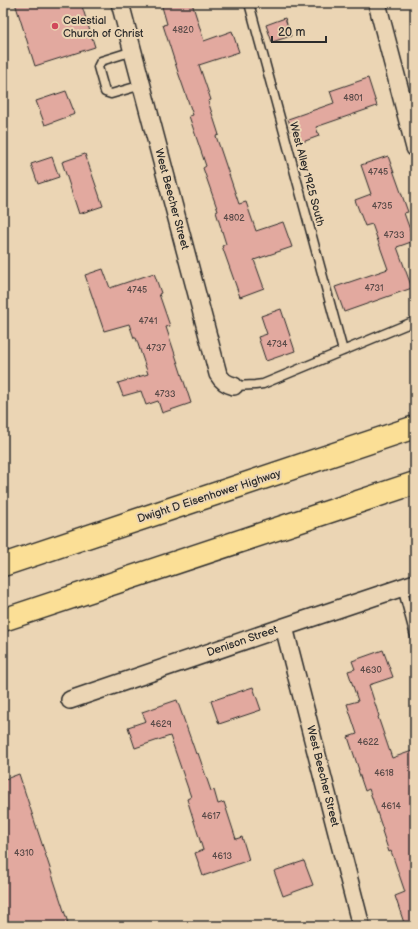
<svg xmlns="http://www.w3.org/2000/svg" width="418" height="929" viewBox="0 0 418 929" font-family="'Balsamiq Sans',sans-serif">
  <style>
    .building { fill: #e2a99f; stroke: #2b2b2b }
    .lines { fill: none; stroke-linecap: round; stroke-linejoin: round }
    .lane-casing { stroke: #2b2b2b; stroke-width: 11 }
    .street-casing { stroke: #2b2b2b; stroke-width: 20 }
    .highway-casing { stroke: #2b2b2b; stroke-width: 25 }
    .lane { stroke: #ebd5b4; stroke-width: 8 }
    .street { stroke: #ebd5b4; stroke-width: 17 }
    .highway { stroke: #fbdf96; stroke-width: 22 }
    .poi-dot { fill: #d1495b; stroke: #ebd5b4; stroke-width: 1.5 }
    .labels { text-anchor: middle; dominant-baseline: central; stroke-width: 4; stroke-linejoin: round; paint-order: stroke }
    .number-label { font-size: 9px; fill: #594a48 }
    .poi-label { font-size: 11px; fill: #2b2b2b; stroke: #ebd5b4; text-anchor: start }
    .street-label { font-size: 11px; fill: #2b2b2b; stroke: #ebd5b4 }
  </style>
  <rect width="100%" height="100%" fill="#ebd5b4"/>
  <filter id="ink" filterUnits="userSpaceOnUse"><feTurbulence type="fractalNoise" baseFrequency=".025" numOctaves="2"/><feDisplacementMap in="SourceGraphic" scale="8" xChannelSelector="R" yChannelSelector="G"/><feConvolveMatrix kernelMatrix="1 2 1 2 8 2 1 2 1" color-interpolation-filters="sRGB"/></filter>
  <g filter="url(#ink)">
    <path class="building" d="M 15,3 L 81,3 L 95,47 L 35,66 Z
      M 161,3 L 192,3 L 204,41 L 232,31 L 239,52 L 199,65 L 211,100 L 208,101 L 219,135 L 216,136 L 239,204 L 246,202 L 256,231 L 283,222 L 292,247 L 254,260 L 264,288 L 240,297 L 222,246 L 226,244 L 216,212 L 218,211 L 203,168 L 206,166 L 189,116 L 193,115 L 178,72 L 163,25 L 167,24 Z
      M 285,18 L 291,36 L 272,42 L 266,25 Z
      M 368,78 L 377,106 L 316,127 L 319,136 L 297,144 L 288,119 L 334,103 L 330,91 Z
      M 66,91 L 75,114 L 45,125 L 36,101 Z
      M 85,154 L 103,206 L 79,214 L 62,162 Z
      M 388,156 L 408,212 L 404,213 L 414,241 L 397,247 L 412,288 L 344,312 L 335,287 L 388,269 L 372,224 L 365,226 L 355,200 L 371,194 L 361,165 Z
      M 52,157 L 59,177 L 38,184 L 31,164 Z
      M 103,269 L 110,288 L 154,273 L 161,293 L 159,294 L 170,326 L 166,327 L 191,403 L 162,413 L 158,401 L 146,405 L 141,391 L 123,396 L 118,383 L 148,374 L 136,338 L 134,338 L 129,324 L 104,331 L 85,275 Z
      M 281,309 L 295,351 L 266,361 L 258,337 L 267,334 L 261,316 Z
      M 383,650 L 393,677 L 369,685 L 379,716 L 378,717 L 392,758 L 415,750 L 415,926 L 405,926 L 395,896 L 405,892 L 391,851 L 389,852 L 382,831 L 383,830 L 369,789 L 365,791 L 358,770 L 359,770 L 348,737 L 357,734 L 347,704 L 358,701 L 348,671 L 355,669 L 352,661 Z
      M 253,687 L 261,710 L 219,724 L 211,701 Z
      M 177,700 L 196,754 L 198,753 L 211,791 L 214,790 L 218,804 L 224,802 L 236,839 L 242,837 L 249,860 L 203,876 L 195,853 L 203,850 L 187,799 L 191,797 L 170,736 L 135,748 L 128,727 L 146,721 L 142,712 Z
      M 19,774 L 69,926 L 3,926 L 3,780 Z
      M 304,861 L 313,885 L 283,896 L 274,871 Z"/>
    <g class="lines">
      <g class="lane-casing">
        <path id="lane" d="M 249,3 L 343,351
          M 133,51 L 101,61 L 98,67 L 105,92 L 111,94 L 142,85
          M 234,386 L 255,385 L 263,384 L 415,321
          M 402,587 L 415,636"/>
      </g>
      <g class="street-casing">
        <path id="street" d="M 120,3 L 218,374 C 222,381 226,384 234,386
          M 377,3 L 415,148
          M 284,627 L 361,926
          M 70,700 L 284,627 L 415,583"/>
      </g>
      <g class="highway-casing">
        <path id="highway" d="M 3,565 L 415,427
          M 3,620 L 415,483"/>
      </g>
      <use href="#lane" class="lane"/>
      <use href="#street" class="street"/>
      <use href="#highway" class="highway"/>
    </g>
  </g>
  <circle class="poi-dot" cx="55" cy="26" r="4"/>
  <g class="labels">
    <g class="number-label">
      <text x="183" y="30">4820</text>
      <text x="353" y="98">4801</text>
      <text x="378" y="172">4745</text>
      <text x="382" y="206">4735</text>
      <text x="234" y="218">4802</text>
      <text x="394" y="235">4733</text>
      <text x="374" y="288">4731</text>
      <text x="137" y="290">4745</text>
      <text x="148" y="321">4741</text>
      <text x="277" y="344">4734</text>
      <text x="156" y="348">4737</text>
      <text x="165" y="394">4733</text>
      <text x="371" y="670">4630</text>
      <text x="161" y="724">4629</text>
      <text x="368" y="742">4622</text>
      <text x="384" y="773">4618</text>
      <text x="391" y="806">4614</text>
      <text x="211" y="816">4617</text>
      <text x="24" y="853">4310</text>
      <text x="222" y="856">4613</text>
    </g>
    <g class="poi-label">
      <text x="63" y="20">Celestial<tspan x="63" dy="13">Church of Christ</tspan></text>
    </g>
    <g class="street-label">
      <text transform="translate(307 174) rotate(75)">West Alley 1925 South</text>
      <text transform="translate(172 199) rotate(75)">West Beecher Street</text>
      <text transform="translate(209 496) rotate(-18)">Dwight D Eisenhower Highway</text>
      <text transform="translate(242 641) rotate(-19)">Denison Street</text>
      <text transform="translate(323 776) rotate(76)">West Beecher Street</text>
    </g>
  </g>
  <rect width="418" height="929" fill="none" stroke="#ebd5b4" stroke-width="16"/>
  <rect x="8" y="8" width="402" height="913" fill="none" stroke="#2b2b2b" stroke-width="1.5" filter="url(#ink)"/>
  <path d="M272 36v6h54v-6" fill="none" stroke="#2b2b2b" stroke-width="2"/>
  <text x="278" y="36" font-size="12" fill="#2b2b2b" stroke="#ebd5b4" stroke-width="3" paint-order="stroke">20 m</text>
</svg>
